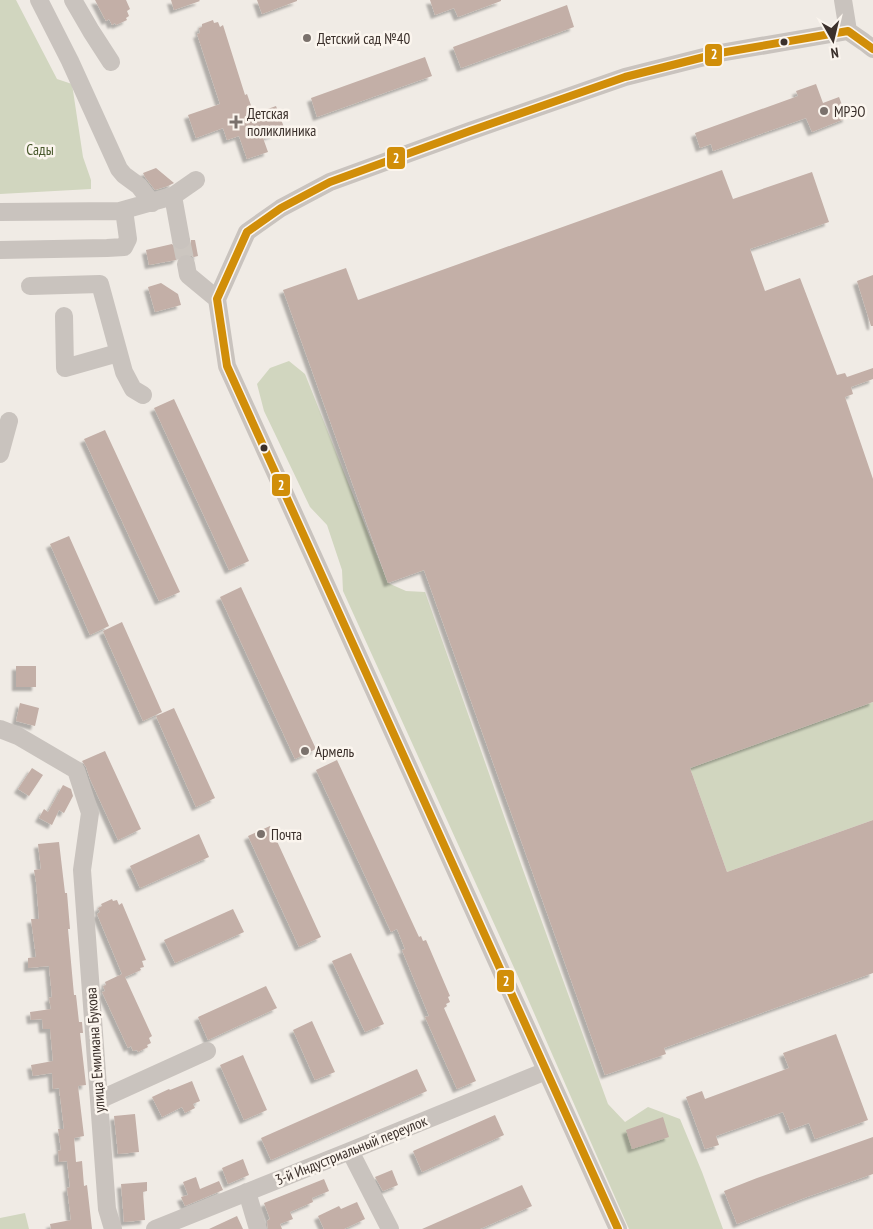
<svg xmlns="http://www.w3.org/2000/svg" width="873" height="1229" viewBox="0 0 873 1229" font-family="'PT Sans Narrow',sans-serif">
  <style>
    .green { fill: #d1d6bf }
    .building { fill: #c3afa7; filter: url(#shadow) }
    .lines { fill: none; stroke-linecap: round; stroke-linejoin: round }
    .minor-tunnel { stroke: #ccc6c0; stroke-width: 18; stroke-dasharray: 18 9; stroke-linecap: butt }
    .minor { stroke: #c9c3be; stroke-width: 18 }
    .bus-1-casing { stroke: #fbf5ee; stroke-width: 11 }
    .bus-1 { stroke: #d18e09; stroke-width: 8 }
    .poi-dot { fill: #7a716c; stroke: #fbf5ee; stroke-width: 2 }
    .bus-dot { fill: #3b302b; stroke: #fbf5ee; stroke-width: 2 }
    .labels { text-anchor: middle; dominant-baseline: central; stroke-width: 5; stroke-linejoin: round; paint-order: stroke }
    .poi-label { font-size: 15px; fill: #3b302b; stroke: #fbf5ee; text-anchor: start }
    .park-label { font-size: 15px; fill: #4a5a2e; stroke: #fbf5ee }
    .street-label { font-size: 15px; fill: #3b302b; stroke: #fbf5ee }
    .line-badge { stroke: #fbf5ee; stroke-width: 2 }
    .badge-label { font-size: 14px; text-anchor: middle; font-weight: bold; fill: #fff }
  </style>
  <defs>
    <filter id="shadow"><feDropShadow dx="-4" dy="4" stdDeviation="1" flood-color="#0004"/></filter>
  </defs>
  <rect width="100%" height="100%" fill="#f0ebe5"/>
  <path class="green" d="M 0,0 L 16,0 L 57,79 L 72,84 L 83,157 L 91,180 L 91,189 L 0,194 Z
    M 289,361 L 305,374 L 388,583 L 406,591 L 425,592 L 522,867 L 608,1104 L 625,1122 L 648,1107 L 680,1119 L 702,1172 L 723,1229 L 629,1229 L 516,972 L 343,591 L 342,570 L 327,525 L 310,507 L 264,411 L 257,384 L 270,368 Z
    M 873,702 L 873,820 L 727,872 L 690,768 Z
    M 25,1213 L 29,1229 L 0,1229 L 0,1218 Z"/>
  <path class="building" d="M 95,0 L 126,0 L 130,9 L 127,11 L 129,16 L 126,18 L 127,20 L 116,25 L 115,23 L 112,25 L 109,19 L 106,21 Z
    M 171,0 L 199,0 L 200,1 L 174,10 Z
    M 257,0 L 297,0 L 297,1 L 262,14 Z
    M 430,0 L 501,0 L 501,1 L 458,17 L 454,8 L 435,15 Z
    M 567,5 L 574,27 L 461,68 L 453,47 Z
    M 213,20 L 214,23 L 218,22 L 220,27 L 223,25 L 245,95 L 247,94 L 254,114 L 276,106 L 285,130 L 263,138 L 268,152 L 247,159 L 239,136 L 227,140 L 223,128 L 196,138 L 188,115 L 220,104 L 197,34 L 200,33 L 199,28 L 202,27 L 202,24 Z
    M 425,57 L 432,76 L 317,117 L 311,98 Z
    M 816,84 L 823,103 L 839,97 L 847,118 L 812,132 L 806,118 L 713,151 L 711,144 L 700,148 L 695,133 L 798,96 L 796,91 Z
    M 156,168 L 174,183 L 168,186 L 155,190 L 145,177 L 143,173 Z
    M 722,170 L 733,199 L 812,172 L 829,222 L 750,249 L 765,291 L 800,278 L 837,375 L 845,373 L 847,377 L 873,368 L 873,379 L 851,387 L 853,394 L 845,397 L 873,479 L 873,702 L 690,768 L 727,872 L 873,820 L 873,973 L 664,1048 L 666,1054 L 605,1075 L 424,570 L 388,583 L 283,290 L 346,268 L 358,300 Z
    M 191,240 L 195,240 L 198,256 L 194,257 L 189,254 L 184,254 L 179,256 L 176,260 L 149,265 L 146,250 L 172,244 L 177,250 L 183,250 L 188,248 L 191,244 Z
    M 873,275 L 873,326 L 871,326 L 857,281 Z
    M 161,283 L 178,294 L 181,305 L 155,312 L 148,287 Z
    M 174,399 L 249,561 L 229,570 L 154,408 Z
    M 105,430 L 180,592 L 159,601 L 84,439 Z
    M 69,536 L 109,626 L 90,635 L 50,544 Z
    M 241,587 L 316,749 L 295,759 L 220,597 Z
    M 122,622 L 162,712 L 143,721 L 103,631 Z
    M 16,666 L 36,666 L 36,687 L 16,687 Z
    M 20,703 L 39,708 L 35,726 L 16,721 Z
    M 174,708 L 215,798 L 196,807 L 156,716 Z
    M 105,751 L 141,829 L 118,840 L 90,779 L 86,767 L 82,761 Z
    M 337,760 L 419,937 L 421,936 L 423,941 L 426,940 L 450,996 L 448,997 L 450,1002 L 446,1004 L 447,1006 L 444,1008 L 476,1081 L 457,1089 L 425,1017 L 429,1016 L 402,950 L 405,949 L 397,929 L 391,932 L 316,770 Z
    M 32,768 L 43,775 L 29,796 L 18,789 Z
    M 63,785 L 71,789 L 73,796 L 64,813 L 59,810 L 52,825 L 39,818 L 44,809 L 48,812 Z
    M 270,826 L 321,937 L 299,947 L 248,836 Z
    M 199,834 L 209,857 L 140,888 L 130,866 Z
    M 59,842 L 65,893 L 67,893 L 70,929 L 68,929 L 74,995 L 76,995 L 79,1022 L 82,1022 L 83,1033 L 80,1033 L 86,1085 L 78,1086 L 84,1136 L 74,1138 L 76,1162 L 82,1161 L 84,1186 L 87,1185 L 92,1229 L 51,1229 L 50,1224 L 71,1220 L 67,1188 L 70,1187 L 67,1161 L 59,1162 L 58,1151 L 61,1150 L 58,1129 L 64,1129 L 59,1088 L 53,1089 L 52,1073 L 33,1076 L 31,1065 L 53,1061 L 50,1029 L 43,1029 L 42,1019 L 31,1020 L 30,1012 L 51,1009 L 49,998 L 52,997 L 49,966 L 28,968 L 28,958 L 36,957 L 31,919 L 39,919 L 36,882 L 34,870 L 41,869 L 38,844 Z
    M 112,899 L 113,901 L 117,900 L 119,905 L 122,903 L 146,960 L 142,961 L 144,967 L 140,968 L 141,970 L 125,977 L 152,1036 L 149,1038 L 151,1043 L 147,1045 L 148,1047 L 138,1052 L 137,1050 L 133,1051 L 131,1046 L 128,1048 L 102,992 L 105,991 L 103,986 L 106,985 L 105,982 L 122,974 L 97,914 L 100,912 L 98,908 L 102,906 L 101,904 Z
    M 233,909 L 244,932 L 175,963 L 164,940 Z
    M 351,953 L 384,1024 L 365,1032 L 332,961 Z
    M 266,986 L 277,1008 L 208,1040 L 198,1017 Z
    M 312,1021 L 335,1072 L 315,1080 L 293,1030 Z
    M 836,1034 L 868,1120 L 815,1139 L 809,1123 L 790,1130 L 783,1112 L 716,1136 L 719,1145 L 705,1149 L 686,1097 L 702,1091 L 705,1099 L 789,1068 L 783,1053 Z
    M 243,1055 L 267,1110 L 244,1120 L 220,1065 Z
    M 417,1069 L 427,1091 L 271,1160 L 261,1138 Z
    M 192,1081 L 200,1101 L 193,1104 L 195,1108 L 185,1113 L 182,1107 L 162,1117 L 152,1097 L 169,1089 L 170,1090 Z
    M 135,1114 L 139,1152 L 118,1154 L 114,1116 Z
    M 495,1115 L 504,1135 L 422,1172 L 413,1151 Z
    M 663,1117 L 669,1137 L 632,1149 L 626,1130 Z
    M 873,1137 L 873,1174 L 807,1197 L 737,1224 L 724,1191 L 757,1178 Z
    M 243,1159 L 249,1175 L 228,1184 L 222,1168 Z
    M 392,1170 L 398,1185 L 383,1191 L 375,1177 Z
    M 196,1177 L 200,1189 L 219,1181 L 223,1190 L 185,1206 L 181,1197 L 188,1195 L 183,1182 Z
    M 324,1179 L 329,1191 L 312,1198 L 313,1202 L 290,1212 L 293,1219 L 280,1224 L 282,1229 L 268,1229 L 267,1221 L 270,1219 L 264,1203 Z
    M 147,1182 L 147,1191 L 143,1192 L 145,1220 L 124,1222 L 121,1184 Z
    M 522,1185 L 532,1206 L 480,1229 L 422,1229 Z
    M 357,1202 L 365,1219 L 344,1229 L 324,1229 L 318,1216 L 339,1206 L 341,1209 Z
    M 237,1216 L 243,1229 L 209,1229 Z"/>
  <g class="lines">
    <path class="minor-tunnel" d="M 181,240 L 186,264"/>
    <path class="minor" d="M 39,0 L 70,61 L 119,169 L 124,175 L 139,186 L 152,203
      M 73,0 L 91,31 L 111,62
      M 843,0 L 848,31
      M 0,212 L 120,211 L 173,196
      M 181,240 L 173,196 L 196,180
      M 0,250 L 107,248 L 124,247 L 128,239 L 124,210
      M 186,264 L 188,275 L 217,299
      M 30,286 L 100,284 L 124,372 L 133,389 L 143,395
      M 64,316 L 65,368 L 118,353
      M 0,454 L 9,421
      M 0,729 L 18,736 L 76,770 L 90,813 L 82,870 L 107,1209 L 113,1229
      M 99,1100 L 207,1051
      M 350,1151 L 390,1229
      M 247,1192 L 258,1229
      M 155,1229 L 350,1151 L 546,1071
      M 618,1229 L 227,366 L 217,299 L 247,232 L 281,208 L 330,182 L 470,131 L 625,77 L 720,53 L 848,31 L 864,42 L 873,49"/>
    <g class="bus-1-casing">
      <path id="bus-1" d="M 247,232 L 217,299 L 227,366 L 618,1229
        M 247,232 L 281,208 L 330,182 L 470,131 L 625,77 L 720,53 L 848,31 L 873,49"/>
    </g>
    <use href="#bus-1" class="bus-1"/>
  </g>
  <g class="poi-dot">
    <circle cx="307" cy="38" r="5"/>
    <circle cx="824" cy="111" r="5"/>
    <path d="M233.5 114.5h5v5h5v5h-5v5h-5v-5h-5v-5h5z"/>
    <circle cx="305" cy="751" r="5"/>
    <circle cx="261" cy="834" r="5"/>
  </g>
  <g class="bus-dot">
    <circle cx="784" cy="42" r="4.5"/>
    <circle cx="264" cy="448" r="4.5"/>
  </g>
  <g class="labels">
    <g class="poi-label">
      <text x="317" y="38">Детский сад №40</text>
      <text x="834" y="111">МРЭО</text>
      <text x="247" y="113">Детская<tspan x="247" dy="17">поликлиника</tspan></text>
      <text x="315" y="751">Армель</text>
      <text x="271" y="834">Почта</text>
    </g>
    <g class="park-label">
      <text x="40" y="149">Сады</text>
    </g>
    <g class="street-label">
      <text transform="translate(95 1050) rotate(-94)">улица Емилиана Букова</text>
      <text transform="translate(351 1150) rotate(-22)">3-й Индустриальный переулок</text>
    </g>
  </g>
  <g class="line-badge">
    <rect x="704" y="43" width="19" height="24" rx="5" fill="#d18e09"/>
    <rect x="386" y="146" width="20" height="24" rx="5" fill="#d18e09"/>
    <rect x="271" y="473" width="20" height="24" rx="5" fill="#d18e09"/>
    <rect x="496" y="969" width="19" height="24" rx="5" fill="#d18e09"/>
  </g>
  <g class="badge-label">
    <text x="714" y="59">2</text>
    <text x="396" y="163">2</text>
    <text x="281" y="490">2</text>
    <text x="506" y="986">2</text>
  </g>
  <g transform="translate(833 40) rotate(172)" stroke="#fbf5ee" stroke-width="4" paint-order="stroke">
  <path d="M0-4L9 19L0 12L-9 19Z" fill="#3b302b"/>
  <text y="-8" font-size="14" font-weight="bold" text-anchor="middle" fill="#3b302b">N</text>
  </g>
</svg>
